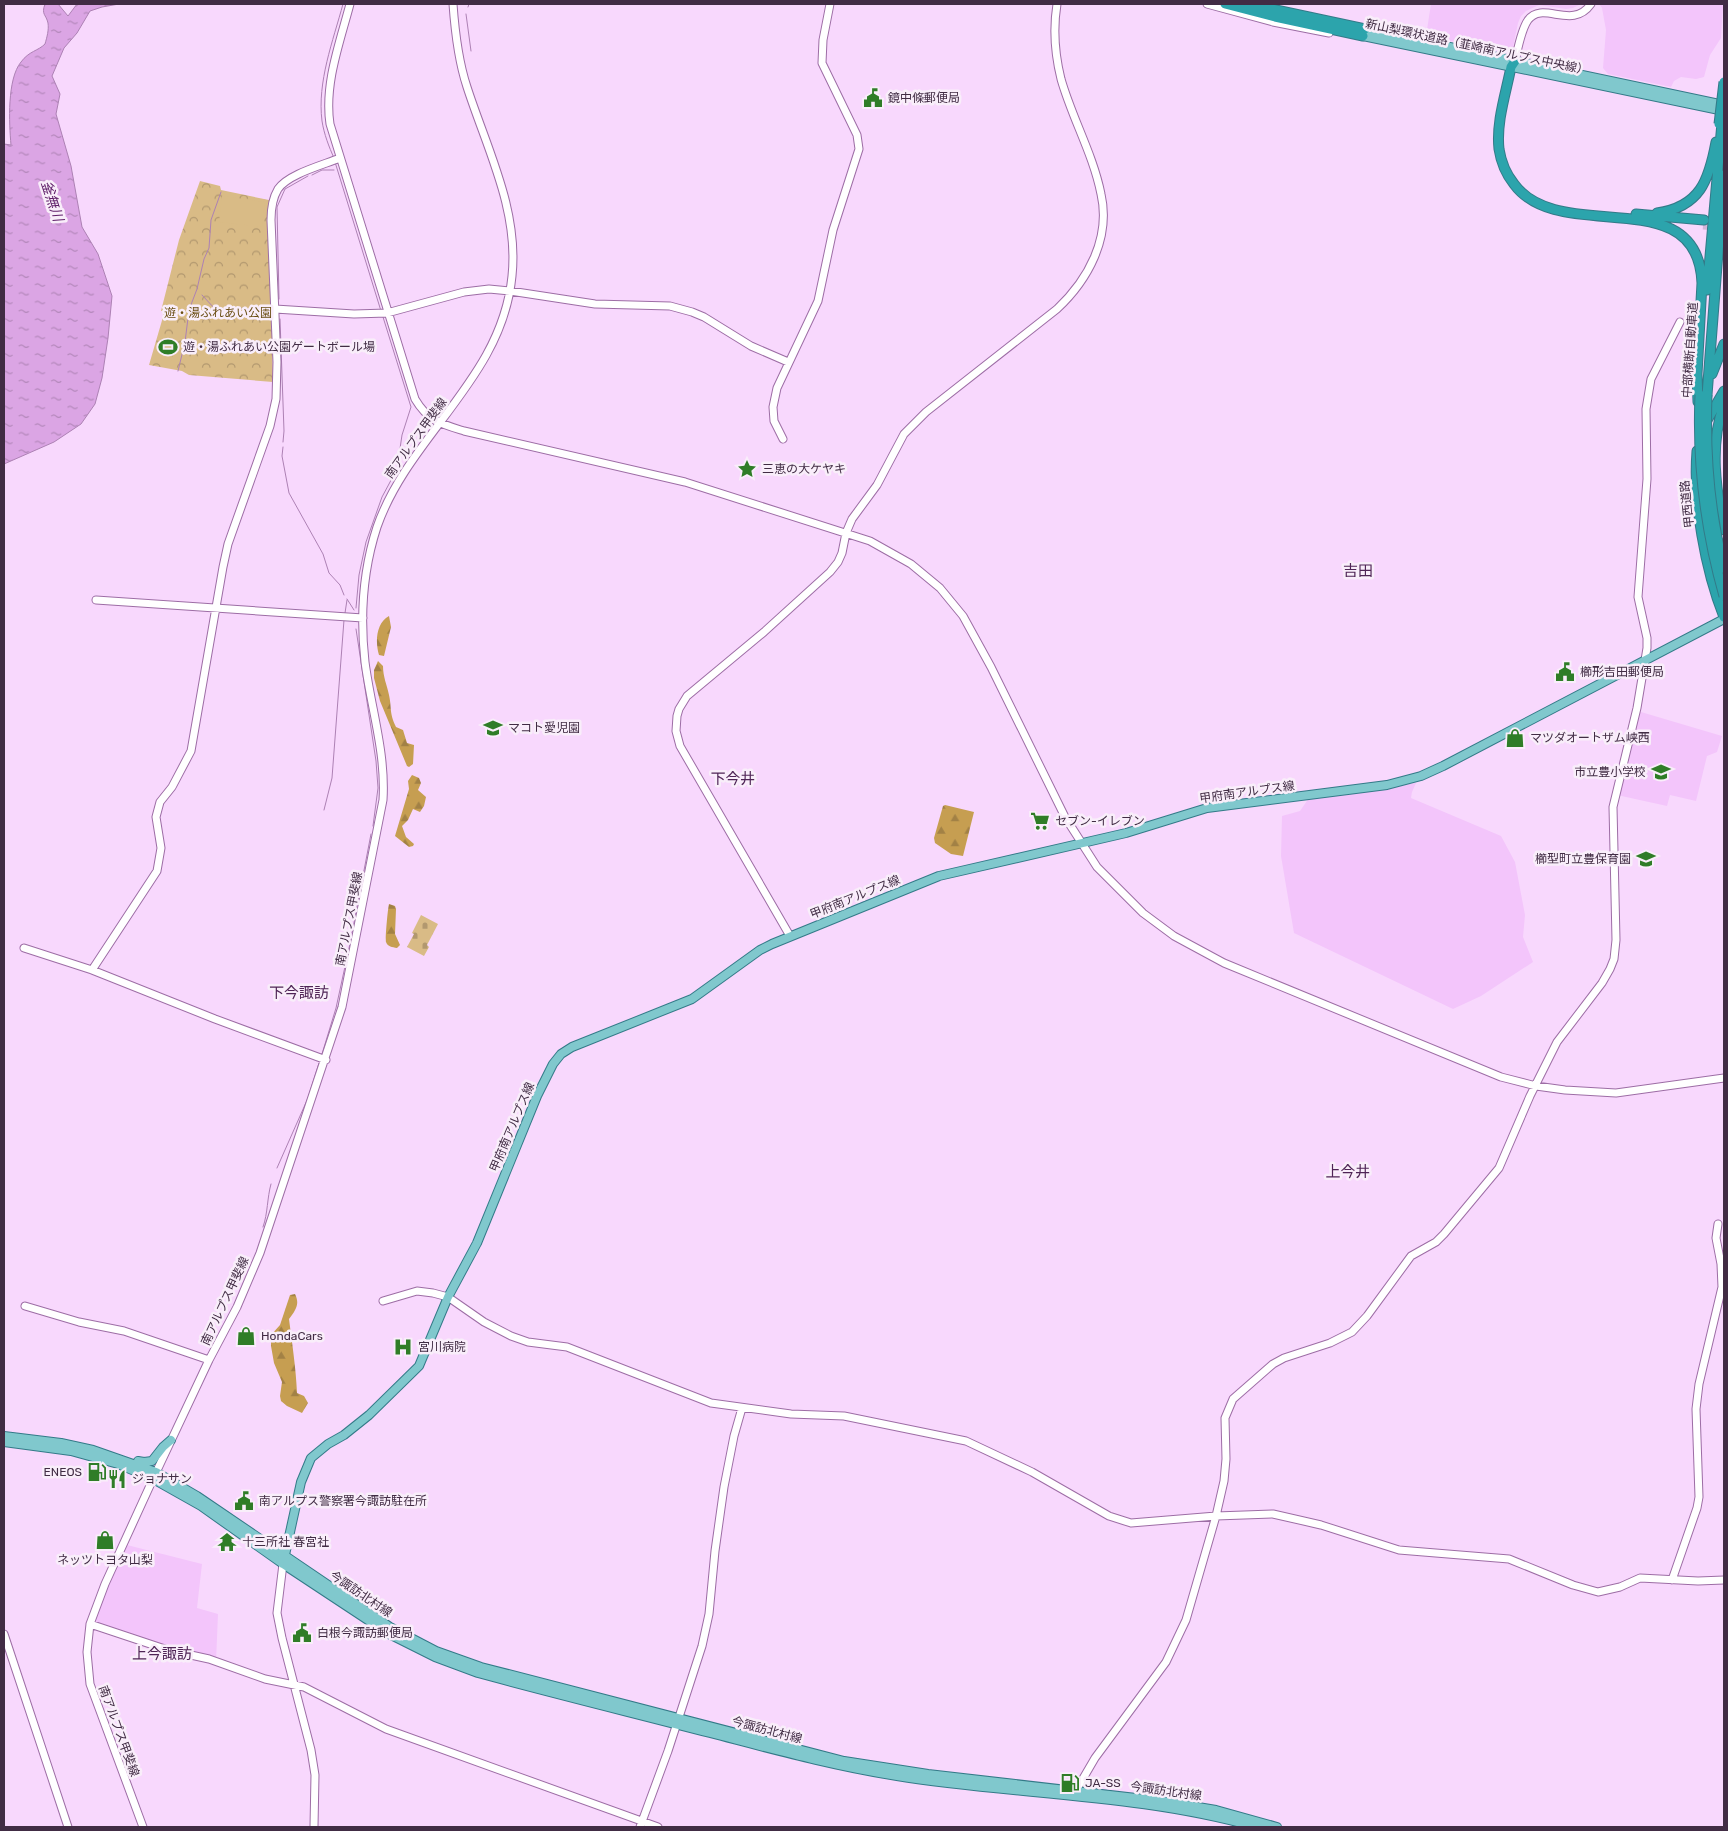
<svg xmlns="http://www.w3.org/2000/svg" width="1728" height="1831" viewBox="0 0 1728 1831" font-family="Rubik,'Noto Sans JP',sans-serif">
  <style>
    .built { fill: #f3c5fb }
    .forest { fill: url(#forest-firs) }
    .cemetery { fill: url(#cemetery-stones) }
    .park { fill: url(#park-crowns) }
    .pitch { fill: #d9bb86 }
    .water { fill: url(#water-ripples); stroke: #ad81b4 }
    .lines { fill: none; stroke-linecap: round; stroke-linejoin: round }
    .stream { stroke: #ad81b4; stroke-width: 1 }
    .highway-tunnel { stroke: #d3b6d8; stroke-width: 9; stroke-dasharray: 9 4.5; stroke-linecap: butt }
    .secondary-casing { stroke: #9d6da5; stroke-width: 9 }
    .primary-casing { stroke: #337a88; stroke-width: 10 }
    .highway-casing { stroke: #337a88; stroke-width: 11 }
    .secondary { stroke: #fff; stroke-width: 7 }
    .primary { stroke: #80c8cd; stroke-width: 8 }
    .highway { stroke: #2ca4ac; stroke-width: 9 }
    .highway-bridge-casing { stroke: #337a88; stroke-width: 11; stroke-linecap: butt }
    .highway-bridge { stroke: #2ca4ac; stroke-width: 9 }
    .labels { text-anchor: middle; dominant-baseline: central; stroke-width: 5; stroke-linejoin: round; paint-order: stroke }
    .street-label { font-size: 12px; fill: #412c44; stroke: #f9eefa }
    .poi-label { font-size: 12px; fill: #412c44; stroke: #f9eefa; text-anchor: start }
    .park-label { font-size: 12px; fill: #6a4e13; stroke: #f9eefa }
    .water-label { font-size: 14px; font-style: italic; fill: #5d1c67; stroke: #f9eefa }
    .quarter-label { font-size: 15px; fill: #4f2456; stroke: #f9eefa }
  </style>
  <defs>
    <pattern id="forest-firs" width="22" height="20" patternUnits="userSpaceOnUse" patternTransform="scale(1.25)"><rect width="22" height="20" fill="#c69e51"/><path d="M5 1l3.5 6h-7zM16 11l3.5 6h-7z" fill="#a28145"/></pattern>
    <pattern id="cemetery-stones" width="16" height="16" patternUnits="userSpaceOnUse" patternTransform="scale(1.25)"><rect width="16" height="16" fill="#d9bb86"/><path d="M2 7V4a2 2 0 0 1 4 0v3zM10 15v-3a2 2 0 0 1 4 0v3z" fill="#b2986f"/></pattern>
    <pattern id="park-crowns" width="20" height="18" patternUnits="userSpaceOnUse" patternTransform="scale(1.25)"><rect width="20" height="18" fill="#d9bb86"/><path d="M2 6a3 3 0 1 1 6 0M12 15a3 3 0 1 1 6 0" fill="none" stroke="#b2986f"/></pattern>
    <pattern id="water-ripples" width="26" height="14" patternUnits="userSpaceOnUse" patternTransform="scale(1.25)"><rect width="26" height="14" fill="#dba5e4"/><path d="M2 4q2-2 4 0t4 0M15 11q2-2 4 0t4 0" fill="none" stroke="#b387ba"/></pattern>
  </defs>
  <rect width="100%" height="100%" fill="#f8d8fd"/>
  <path class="built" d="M 1431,4 L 1581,4 L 1573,8 L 1566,9 L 1539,5 L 1526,11 L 1521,16 L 1518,23 L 1513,47 L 1504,52 L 1426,36 Z
    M 1599,4 L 1723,4 L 1721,38 L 1710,55 L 1704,77 L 1696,79 L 1681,77 L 1674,81 L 1671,87 L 1608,74 L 1603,68 L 1606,30 L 1602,8 Z
    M 1641,712 L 1722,736 L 1717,752 L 1707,756 L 1696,801 L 1670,795 L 1667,806 L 1617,795 L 1638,713 Z
    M 1416,783 L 1412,792 L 1411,798 L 1501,836 L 1515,862 L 1525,915 L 1523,937 L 1533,962 L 1481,996 L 1453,1009 L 1294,933 L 1281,856 L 1282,816 L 1300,811 L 1309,798 Z
    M 123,1544 L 202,1564 L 197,1608 L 218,1614 L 216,1662 L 90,1624 Z"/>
  <path class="forest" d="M 389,616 L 391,627 L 384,656 L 379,655 C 375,642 376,623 389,616 Z
    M 378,661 L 383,666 C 383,677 387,685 389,695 C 392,709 389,712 396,727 L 403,730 L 407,743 L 414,745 L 413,764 L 409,767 L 407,766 L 380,701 L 374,678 L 374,670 Z
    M 412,775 L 419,778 L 421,783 L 418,790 L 426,797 L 424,806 L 420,812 L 413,809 L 408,820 L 402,826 L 406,837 L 414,844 L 413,846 L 409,847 L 395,836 L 409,789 L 408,781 Z
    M 945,805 L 974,812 L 963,856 L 951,854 L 935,843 L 934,838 L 943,806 Z
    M 389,904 L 395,906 L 396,909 L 395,934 L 400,945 L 397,948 C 392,947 388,947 386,942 C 385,939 388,907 389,904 Z
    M 295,1294 C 300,1304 296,1310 289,1319 C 292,1343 296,1368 297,1393 L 304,1396 L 308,1403 L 302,1413 L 287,1406 L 281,1401 L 280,1396 L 282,1382 L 274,1363 L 271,1346 L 271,1335 L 280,1325 L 290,1295 Z"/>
  <path class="cemetery" d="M 421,915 L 438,924 L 427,945 L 429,947 L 424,956 L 407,947 L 414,934 L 412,933 Z"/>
  <path class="park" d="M 200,181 L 220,186 L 221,190 L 269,200 L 273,382 L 189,375 L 182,371 L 149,365 L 163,317 L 163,311 L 161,311 L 179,240 Z"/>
  <path class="pitch" d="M 222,196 L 265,202 L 262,227 L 219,222 Z
    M 163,341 L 175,343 L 174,353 L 161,350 Z
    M 160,353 L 172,356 L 170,366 L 158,363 Z"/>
  <path class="water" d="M 45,4 L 58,4 L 68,16 L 77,4 L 119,4 L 102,7 L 90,11 L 77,33 L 64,48 L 52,76 L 60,94 L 56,114 L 71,166 L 82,227 L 98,254 L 112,296 L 108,338 L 102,378 L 95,404 L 81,424 L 54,442 L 4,464 L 4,144 L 11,145 C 9,123 7,79 21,62 C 29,51 38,51 45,44 C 47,37 49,30 48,23 C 46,14 41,15 45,4 Z"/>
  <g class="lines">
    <path class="stream" d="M 468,7 L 469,4
      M 466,14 L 471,51
      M 334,158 C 329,147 324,134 322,121 C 317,82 333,41 343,4
      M 335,162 L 381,311
      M 312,175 L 322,170 L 334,170
      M 202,295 L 216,310
      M 279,299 L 277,207 L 285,189 L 308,176
      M 280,319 L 284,431 L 283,442
      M 178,371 L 185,342 L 189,310 L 197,289 L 204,259 L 209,248 L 211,220 L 221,192
      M 283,447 L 282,456 L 289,493 L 323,554 L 329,573 L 340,585 L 344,595
      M 347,599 L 354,610
      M 356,608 L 359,575 L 366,542 L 382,497 L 397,469 L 402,435 L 411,407 L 383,317
      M 345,613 L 347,600
      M 356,629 L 376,761 L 378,788 L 373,826
      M 324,810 L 332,778 L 344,620
      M 352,933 L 371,834
      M 322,1054 L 336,1008 L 351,939
      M 277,1168 L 308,1098 L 319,1063
      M 263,1227 C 268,1213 267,1198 271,1184"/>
    <path class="highway-tunnel" d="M 1703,225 L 1719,226"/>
    <g class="secondary-casing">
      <path id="secondary" d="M 350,4 C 340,42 324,84 330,124 L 415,399 C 428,421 441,424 464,431 L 685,482 L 870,541 L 911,564 L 940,588 L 963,616 L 991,667 L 1065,817 L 1097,867 L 1143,913 L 1174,936 L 1224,963 L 1501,1077 L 1536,1086 L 1565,1090 L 1616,1093 L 1724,1078
        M 1207,4 L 1273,22 L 1329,33
        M 1515,61 C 1518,48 1521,30 1528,20 C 1543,0 1572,31 1591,4
        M 275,309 L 354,314 L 387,313 L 464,292 L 489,289 L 510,291 L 595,304 L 670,306 L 692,312 L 704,317 L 751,346 L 788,362
        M 783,439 L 774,421 L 773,407 L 777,388 L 818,301 L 833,230 L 859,149 L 857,135 L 822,63 L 823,40 L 830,4
        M 96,600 L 363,618
        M 790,936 L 680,746 L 676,731 L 677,716 L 679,709 L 687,696 L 764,632 L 830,572 L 838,562 L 842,553 L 846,533 L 852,519 L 877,485 L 904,434 L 926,412 L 1057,309 C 1088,280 1111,238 1101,194 C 1093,154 1072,118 1061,79 C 1055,55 1053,29 1057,4
        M 24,948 L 92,970 L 215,1019 L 326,1060
        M 92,970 L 157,871 L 161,848 L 156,817 L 160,802 L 172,787 L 191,751 L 223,567 L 228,544 L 270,426 L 276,399 L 277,362 L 271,220 C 271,209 272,199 278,189 C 288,174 323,165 340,158
        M 383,1301 L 417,1291 L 433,1293 L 448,1297 L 484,1322 L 511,1336 L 528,1342 L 567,1347 L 711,1403 L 791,1414 L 844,1416 L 966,1441 L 1032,1472 L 1109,1516 L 1131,1523 L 1216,1516 L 1273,1514 L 1321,1525 L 1399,1550 L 1509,1559 L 1573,1585 L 1598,1592 L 1620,1587 L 1640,1578 L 1698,1581 L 1724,1580
        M 25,1306 L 79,1322 L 124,1331 L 209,1360
        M 283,1564 L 277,1613 L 282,1638 L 311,1750 L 315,1775 L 314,1827
        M 1672,1580 L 1697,1508 L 1699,1497 L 1696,1409 L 1699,1384 L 1722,1287 L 1721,1264 L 1716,1238 L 1718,1224
        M 90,1624 L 168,1650 L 209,1659 L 265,1679 L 304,1687 L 386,1729 L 658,1827
        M 4,1634 L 68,1827
        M 1074,1794 L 1095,1758 L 1166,1662 L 1186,1620 L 1216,1516 L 1224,1481 L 1226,1459 L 1225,1418 L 1233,1399 L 1273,1364 L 1284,1358 L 1330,1343 L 1352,1332 L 1367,1316 L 1411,1256 L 1436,1242 L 1444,1234 L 1499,1168 L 1530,1096 L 1557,1042 L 1602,983 L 1610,969 L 1614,959 L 1616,940 L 1613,807 L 1637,708 L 1647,648 L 1647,638 L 1638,597 L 1647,479 L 1646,409 L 1651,379 L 1680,322
        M 143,1827 L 90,1684 L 87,1652 L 90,1624 L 105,1584 L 153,1479 L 209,1360 L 237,1307 L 260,1253 L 342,1007 L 383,800 C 386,753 371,708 365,662 C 360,617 363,570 377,527 C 409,435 502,379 512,276 C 519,210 487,149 467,87 C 458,60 455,32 453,4
        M 640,1827 L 668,1751 L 702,1646 L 709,1614 L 715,1551 L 724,1487 L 734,1436 L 742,1408"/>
    </g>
    <g class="primary-casing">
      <path id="primary" d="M 1365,29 L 1724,105
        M 1363,36 L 1724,111
        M 4,1436 L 61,1443 L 93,1450 L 156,1472 L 197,1496 L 390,1627 L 436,1651 L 481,1667 L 844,1761 L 928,1774 L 1162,1801 L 1216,1810 L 1277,1827
        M 4,1442 L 71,1451 L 118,1464 L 153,1479 L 201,1506 L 283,1564 L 389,1634 L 435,1657 L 478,1673 C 555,1694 633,1713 710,1733 C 772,1749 833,1766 897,1776 C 1015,1795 1140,1794 1256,1827
        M 138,1461 L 144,1462 L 152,1461 L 163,1447 L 171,1440
        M 283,1564 L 301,1482 L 311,1458 L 328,1444 L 344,1435 L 369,1415 L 419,1366 L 448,1297 L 477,1243 L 537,1096 L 553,1064 L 561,1054 L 572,1047 L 692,999 L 760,950 L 772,944 L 939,876 L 1126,833 L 1207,808 L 1387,785 L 1421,776 L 1443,766 L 1724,619"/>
    </g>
    <g class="highway-casing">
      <path id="highway" d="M 1225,4 L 1275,17 L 1363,36
        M 1248,4 L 1365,29
        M 1515,61 L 1511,67 C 1506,93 1496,122 1499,149 C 1501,162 1506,174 1514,184 C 1560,247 1698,179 1702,283 L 1697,374 L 1698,402
        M 1657,213 C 1700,207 1709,180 1716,142
        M 1636,214 L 1704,220
        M 1707,290 L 1722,123
        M 1712,374 L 1724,344
        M 1707,395 L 1724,175
        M 1724,405 C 1709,444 1716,490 1724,530
        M 1706,422 L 1724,391
        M 1697,451 C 1693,502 1705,569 1724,617"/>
    </g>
    <use href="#secondary" class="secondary"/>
    <use href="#primary" class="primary"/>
    <use href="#highway" class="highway"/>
    <g class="highway-bridge-casing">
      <path id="highway-bridge" d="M 1719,124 L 1724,82
        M 1700,395 C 1697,464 1705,529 1724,596
        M 1707,395 C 1705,453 1709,511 1724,568"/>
    </g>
    <use href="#highway-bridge" class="highway-bridge"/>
  </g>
  <defs>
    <g id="civic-bare" transform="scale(1.5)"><path d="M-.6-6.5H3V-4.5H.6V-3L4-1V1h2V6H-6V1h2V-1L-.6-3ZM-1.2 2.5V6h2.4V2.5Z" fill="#2f7d27" stroke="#f9eefa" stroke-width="2.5" paint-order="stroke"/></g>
    <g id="stadium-bare" transform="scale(1.5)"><path d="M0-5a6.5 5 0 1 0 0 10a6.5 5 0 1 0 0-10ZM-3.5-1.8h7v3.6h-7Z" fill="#2f7d27" stroke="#f9eefa" stroke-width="2.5" paint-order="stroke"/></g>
    <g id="sight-bare" transform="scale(1.5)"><path d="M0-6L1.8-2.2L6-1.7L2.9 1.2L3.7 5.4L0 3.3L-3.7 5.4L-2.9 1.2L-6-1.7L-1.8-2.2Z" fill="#2f7d27" stroke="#f9eefa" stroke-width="2.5" paint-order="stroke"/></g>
    <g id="school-bare" transform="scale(1.5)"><path d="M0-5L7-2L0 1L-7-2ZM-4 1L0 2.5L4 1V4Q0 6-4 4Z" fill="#2f7d27" stroke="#f9eefa" stroke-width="2.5" paint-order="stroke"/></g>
    <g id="shop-bare" transform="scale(1.5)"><path d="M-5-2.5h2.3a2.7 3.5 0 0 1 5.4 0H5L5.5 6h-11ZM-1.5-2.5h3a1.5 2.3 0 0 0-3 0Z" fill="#2f7d27" stroke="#f9eefa" stroke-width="2.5" paint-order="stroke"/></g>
    <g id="supermarket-bare" transform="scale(1.5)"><path d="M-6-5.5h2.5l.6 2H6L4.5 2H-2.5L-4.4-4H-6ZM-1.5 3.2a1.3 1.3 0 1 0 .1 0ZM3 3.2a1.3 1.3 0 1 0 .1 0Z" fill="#2f7d27" stroke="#f9eefa" stroke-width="2.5" paint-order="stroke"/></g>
    <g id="hospital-bare" transform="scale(1.5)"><path d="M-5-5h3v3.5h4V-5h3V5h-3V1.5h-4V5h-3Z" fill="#2f7d27" stroke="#f9eefa" stroke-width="2.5" paint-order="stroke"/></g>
    <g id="fuel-bare" transform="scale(1.5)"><path d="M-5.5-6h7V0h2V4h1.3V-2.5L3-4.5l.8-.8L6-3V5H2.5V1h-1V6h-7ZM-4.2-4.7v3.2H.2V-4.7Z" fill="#2f7d27" stroke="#f9eefa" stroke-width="2.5" paint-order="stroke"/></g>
    <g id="restaurant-bare" transform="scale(1.5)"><path d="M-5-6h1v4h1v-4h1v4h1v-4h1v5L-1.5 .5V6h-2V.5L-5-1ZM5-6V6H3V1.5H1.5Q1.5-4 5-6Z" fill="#2f7d27" stroke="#f9eefa" stroke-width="2.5" paint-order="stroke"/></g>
    <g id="temple-bare" transform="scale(1.5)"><path d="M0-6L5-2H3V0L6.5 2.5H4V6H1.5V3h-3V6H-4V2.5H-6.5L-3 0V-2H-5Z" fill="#2f7d27" stroke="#f9eefa" stroke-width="2.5" paint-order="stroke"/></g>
  </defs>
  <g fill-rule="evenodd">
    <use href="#civic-bare" x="873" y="98"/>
    <use href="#stadium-bare" x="168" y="347"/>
    <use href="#sight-bare" x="747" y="469"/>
    <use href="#civic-bare" x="1565" y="672"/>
    <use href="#school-bare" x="493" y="728"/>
    <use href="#shop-bare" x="1515" y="738"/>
    <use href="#school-bare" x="1661" y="772"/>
    <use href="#supermarket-bare" x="1040" y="821"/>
    <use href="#school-bare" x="1646" y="859"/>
    <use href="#shop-bare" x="246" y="1336"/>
    <use href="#hospital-bare" x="403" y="1347"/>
    <use href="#fuel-bare" x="97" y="1472"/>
    <use href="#restaurant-bare" x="117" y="1479"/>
    <use href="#civic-bare" x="244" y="1501"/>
    <use href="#shop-bare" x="105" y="1540"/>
    <use href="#temple-bare" x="227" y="1542"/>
    <use href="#civic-bare" x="302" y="1633"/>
    <use href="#fuel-bare" x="1070" y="1783"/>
  </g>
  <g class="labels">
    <g class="street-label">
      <text transform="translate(1477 47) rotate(12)">新山梨環状道路（韮崎南アルプス中央線）</text>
      <text transform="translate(1690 350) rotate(-86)">中部横断自動車道</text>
      <text transform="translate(416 438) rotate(-54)">南アルプス甲斐線</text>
      <text transform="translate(1687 504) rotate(-96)">甲西道路</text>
      <text transform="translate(1247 792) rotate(-8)">甲府南アルプス線</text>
      <text transform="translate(855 897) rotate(-22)">甲府南アルプス線</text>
      <text transform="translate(349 919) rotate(-79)">南アルプス甲斐線</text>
      <text transform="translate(512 1127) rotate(-67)">甲府南アルプス線</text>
      <text transform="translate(225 1301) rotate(-65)">南アルプス甲斐線</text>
      <text transform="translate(361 1594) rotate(34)">今諏訪北村線</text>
      <text transform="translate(767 1730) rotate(15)">今諏訪北村線</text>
      <text transform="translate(119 1731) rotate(70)">南アルプス甲斐線</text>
      <text transform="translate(1166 1791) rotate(8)">今諏訪北村線</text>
    </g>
    <g class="poi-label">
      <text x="888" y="98">鏡中條郵便局</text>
      <text x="183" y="347">遊・湯ふれあい公園ゲートボール場</text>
      <text x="762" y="469">三恵の大ケヤキ</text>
      <text x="1580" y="672">櫛形吉田郵便局</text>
      <text x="508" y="728">マコト愛児園</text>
      <text x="1530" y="738">マツダオートザム峡西</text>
      <text x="1646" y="772" text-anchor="end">市立豊小学校</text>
      <text x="1055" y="821">セブン-イレブン</text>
      <text x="1631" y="859" text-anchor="end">櫛型町立豊保育園</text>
      <text x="261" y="1336">HondaCars</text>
      <text x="418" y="1347">宮川病院</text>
      <text x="82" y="1472" text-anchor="end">ENEOS</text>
      <text x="132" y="1479">ジョナサン</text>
      <text x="259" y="1501">南アルプス警察署今諏訪駐在所</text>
      <text x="242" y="1542">十三所社 春宮社</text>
      <text x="105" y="1560" text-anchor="middle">ネッツトヨタ山梨</text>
      <text x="317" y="1633">白根今諏訪郵便局</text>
      <text x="1085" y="1783">JA-SS</text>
    </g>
    <g class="park-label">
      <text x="218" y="313">遊・湯ふれあい公園</text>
    </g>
    <g class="water-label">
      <text transform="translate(52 201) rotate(72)">釜無川</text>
    </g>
    <g class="quarter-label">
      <text x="1358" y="571">吉田</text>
      <text x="733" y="779">下今井</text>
      <text x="299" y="993">下今諏訪</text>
      <text x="1348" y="1172">上今井</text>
      <text x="162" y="1654">上今諏訪</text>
    </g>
  </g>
  <rect width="1728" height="1831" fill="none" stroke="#412c44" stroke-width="10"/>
</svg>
